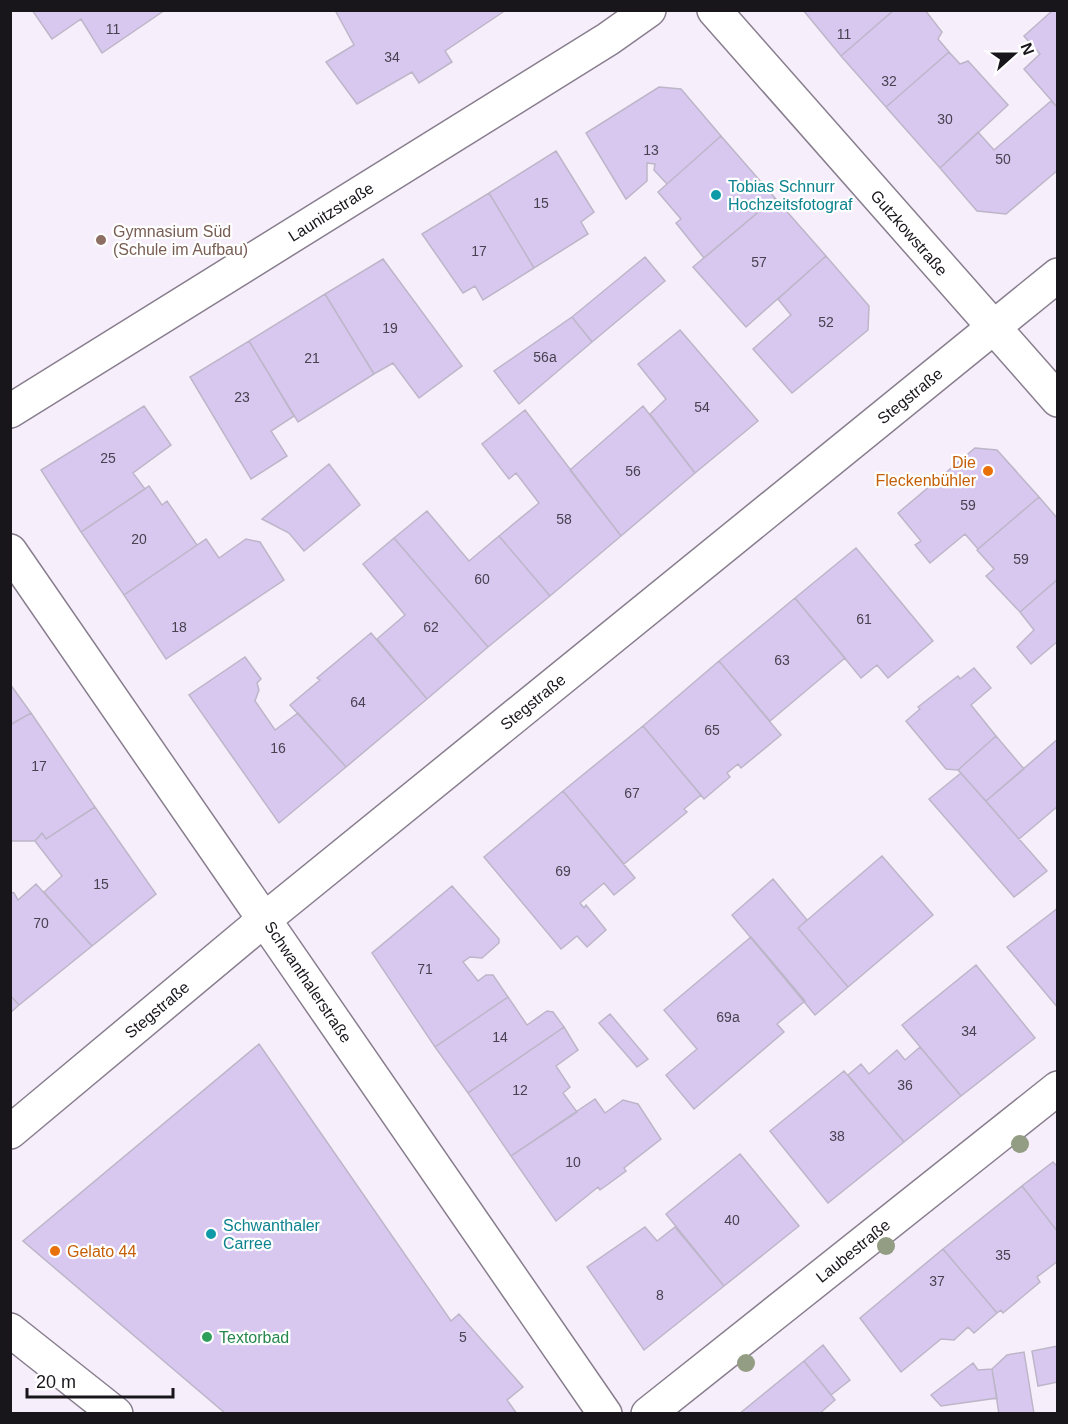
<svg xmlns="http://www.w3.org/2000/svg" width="1068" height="1424" viewBox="0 0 1068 1424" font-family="Helvetica,sans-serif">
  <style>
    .building { fill: #d8c8f0; stroke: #bdb6c8; stroke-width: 1.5 }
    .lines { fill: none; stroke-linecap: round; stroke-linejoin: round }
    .minor-casing { stroke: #887e8e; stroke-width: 36 }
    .minor { stroke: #fff; stroke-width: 33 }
    .tree { fill: #939d84 }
    .culture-dot { fill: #0f9aa8; stroke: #fff; stroke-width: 2 }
    .education-dot { fill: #8d6e63; stroke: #fff; stroke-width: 2 }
    .food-dot { fill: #e8710a; stroke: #fff; stroke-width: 2 }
    .leisure-dot { fill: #2e9e5b; stroke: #fff; stroke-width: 2 }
    .labels { text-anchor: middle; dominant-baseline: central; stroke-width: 4.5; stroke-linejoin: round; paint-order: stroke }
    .number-label { font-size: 14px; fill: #484250 }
    .culture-label { font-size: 16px; fill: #0d838f; stroke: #fff; text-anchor: start }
    .street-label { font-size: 16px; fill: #18151b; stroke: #fff }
    .education-label { font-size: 16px; fill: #785e54; stroke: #fff; text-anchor: start }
    .food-label { font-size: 16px; fill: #c56008; stroke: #fff; text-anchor: end }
    .leisure-label { font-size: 16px; fill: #27864d; stroke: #fff; text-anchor: start }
  </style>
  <rect width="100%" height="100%" fill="#f7eefc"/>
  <path class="building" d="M 32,10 L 165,10 L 102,53 L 81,19 L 52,39 Z
    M 506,10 L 445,51 L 452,62 L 419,83 L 412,72 L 357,104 L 326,62 L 354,45 L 335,10 Z
    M 803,10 L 894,10 L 841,56 Z
    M 894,10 L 925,10 L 942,32 L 938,39 L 949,52 L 886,107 L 841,56 Z
    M 1053,10 L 1058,12 L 1058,108 L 1024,69 L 1040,54 L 1024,36 Z
    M 949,52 L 960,64 L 968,61 L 1008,105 L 940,168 L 886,107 Z
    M 659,87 L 681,89 L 721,136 L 667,184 L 654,170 L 655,164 L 647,163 L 647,181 L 626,199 L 586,133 Z
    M 1051,101 L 1058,108 L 1058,170 L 1006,214 L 977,211 L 940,168 L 978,132 L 994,150 Z
    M 721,136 L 775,198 L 704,258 L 676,223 L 681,219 L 658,192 Z
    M 556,151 L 594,212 L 581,222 L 588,234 L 534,268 L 489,193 Z
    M 489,193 L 534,268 L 483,300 L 475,286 L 463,293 L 422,234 Z
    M 775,198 L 826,256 L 746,327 L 693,267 Z
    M 826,256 L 869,306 L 868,330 L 792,393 L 753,349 L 791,315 L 778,299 Z
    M 645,257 L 665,281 L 592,342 L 572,317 Z
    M 383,259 L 462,366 L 419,398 L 393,363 L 374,374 L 325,294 Z
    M 325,294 L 374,374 L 298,422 L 249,341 Z
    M 572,317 L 592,342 L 519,404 L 494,371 Z
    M 680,330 L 758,421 L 695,473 L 650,414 L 666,399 L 638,364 Z
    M 249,341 L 294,416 L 271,431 L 287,456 L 251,479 L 190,377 Z
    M 144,406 L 171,445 L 133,473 L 145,489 L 81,532 L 41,470 Z
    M 643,406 L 695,473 L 621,536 L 570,470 Z
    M 525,410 L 621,536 L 550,596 L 499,536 L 539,503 L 516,473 L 509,479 L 482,444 Z
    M 975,448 L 997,450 L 1039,497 L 978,549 L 965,534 L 930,563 L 915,545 L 921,541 L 898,513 Z
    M 329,464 L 360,505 L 304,551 L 289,533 L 262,519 Z
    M 149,486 L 162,505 L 167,501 L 197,545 L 124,595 L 81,532 Z
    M 1039,497 L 1058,519 L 1058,579 L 1020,612 L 986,576 L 994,569 L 977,550 Z
    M 427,511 L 469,561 L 499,536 L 550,596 L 488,647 L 394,538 Z
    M 394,538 L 488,647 L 427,699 L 377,639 L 405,615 L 363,564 Z
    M 206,539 L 219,558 L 246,539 L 260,542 L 284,580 L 166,659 L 124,595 Z
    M 856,548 L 933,641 L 888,678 L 877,665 L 861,678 L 795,598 Z
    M 1058,579 L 1058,641 L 1031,664 L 1017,647 L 1034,630 L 1020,612 Z
    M 795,598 L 845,658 L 770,721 L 719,661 Z
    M 371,633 L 427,699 L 346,767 L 290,705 L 320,680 L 317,678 Z
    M 245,657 L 261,679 L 257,683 L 259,690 L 255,701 L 275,730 L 298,713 L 346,767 L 279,823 L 189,695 Z
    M 719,661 L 781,735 L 741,768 L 738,764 L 727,773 L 730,777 L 704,799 L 643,726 Z
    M 974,668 L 991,688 L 971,705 L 996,736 L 958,770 L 946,769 L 906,721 L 920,709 L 918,707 L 958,676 L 960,679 Z
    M 10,684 L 31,713 L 10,725 Z
    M 31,713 L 95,807 L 46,839 L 42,833 L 35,841 L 10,841 L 10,725 Z
    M 643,726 L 701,795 L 684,809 L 687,812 L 624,864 L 563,791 Z
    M 996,736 L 1024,769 L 986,801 L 958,770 Z
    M 1058,739 L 1058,806 L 1019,839 L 986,801 Z
    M 961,773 L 1047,871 L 1014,897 L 929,799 Z
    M 563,791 L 635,878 L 614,895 L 604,883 L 580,903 L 584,908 L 586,905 L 606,930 L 587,947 L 577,936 L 561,949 L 484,857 Z
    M 95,807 L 156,894 L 92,946 L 44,892 L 62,876 L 35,841 L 42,833 L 46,839 Z
    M 882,856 L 933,915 L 848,987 L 798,928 Z
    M 773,879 L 807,920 L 798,928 L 848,987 L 815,1015 L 732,915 Z
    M 36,884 L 92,946 L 19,1005 L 10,995 L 10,892 L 14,893 L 18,900 Z
    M 452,886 L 499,939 L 499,943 L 482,958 L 470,957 L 463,962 L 478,981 L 486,975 L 493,975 L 508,997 L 435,1047 L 372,953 Z
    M 1058,908 L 1058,1008 L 1007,947 Z
    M 751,937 L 805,1001 L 777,1024 L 784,1032 L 694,1109 L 666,1075 L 697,1049 L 664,1010 Z
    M 976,965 L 1035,1038 L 961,1096 L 902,1025 Z
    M 10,995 L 19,1005 L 10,1013 Z
    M 508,997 L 527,1025 L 547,1011 L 553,1012 L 564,1027 L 468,1093 L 435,1047 Z
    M 610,1014 L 648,1059 L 637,1067 L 599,1023 Z
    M 564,1027 L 578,1050 L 556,1066 L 570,1087 L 563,1093 L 577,1112 L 511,1156 L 468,1093 Z
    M 259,1044 L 451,1321 L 459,1314 L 523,1387 L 507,1400 L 517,1414 L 226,1414 L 23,1241 Z
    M 920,1047 L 961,1096 L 904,1142 L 848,1075 L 861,1064 L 869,1074 L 897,1050 L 905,1060 Z
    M 844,1071 L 904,1142 L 828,1203 L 770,1131 Z
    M 595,1099 L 605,1113 L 623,1100 L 638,1104 L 661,1139 L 624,1168 L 626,1171 L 600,1190 L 598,1187 L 556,1221 L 511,1156 Z
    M 740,1154 L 799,1226 L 724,1286 L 666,1214 Z
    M 1053,1162 L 1058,1167 L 1058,1232 L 1022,1186 Z
    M 1022,1186 L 1058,1232 L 1058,1261 L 1037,1277 L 1040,1282 L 1003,1313 L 1001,1310 L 997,1313 L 943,1249 Z
    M 645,1227 L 657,1241 L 675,1227 L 724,1286 L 644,1350 L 587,1267 Z
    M 943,1249 L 997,1313 L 974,1333 L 968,1327 L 954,1340 L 941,1339 L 901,1372 L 860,1318 Z
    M 823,1345 L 850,1380 L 831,1395 L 804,1361 Z
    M 1058,1346 L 1058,1382 L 1038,1386 L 1032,1351 Z
    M 1024,1352 L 1034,1414 L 999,1414 L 992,1369 L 1007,1355 Z
    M 804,1361 L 835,1400 L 819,1414 L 739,1414 Z
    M 973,1363 L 978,1370 L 992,1369 L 997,1398 L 941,1406 L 931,1395 Z"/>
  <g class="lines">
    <g class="minor-casing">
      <path id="minor" d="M 714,10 L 1058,400
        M 10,411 L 608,39 L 649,10
        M 10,551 L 605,1414
        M 10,1132 L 265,919 L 1058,275
        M 10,1330 L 116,1414
        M 648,1414 L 1058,1088"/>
    </g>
    <use href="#minor" class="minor"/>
  </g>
  <g class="tree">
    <circle cx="1020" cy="1144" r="9"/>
    <circle cx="886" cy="1246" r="9"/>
    <circle cx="746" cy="1363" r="9"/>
  </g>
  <g class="culture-dot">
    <circle cx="716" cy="195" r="6"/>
    <circle cx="211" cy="1234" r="6"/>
  </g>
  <circle class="education-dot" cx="101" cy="240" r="6"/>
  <g class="food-dot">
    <circle cx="988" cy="471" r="6"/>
    <circle cx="55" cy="1251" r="6"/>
  </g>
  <circle class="leisure-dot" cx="207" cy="1337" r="6"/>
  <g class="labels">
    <g class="number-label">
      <text x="113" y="29">11</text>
      <text x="844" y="34">11</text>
      <text x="392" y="57">34</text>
      <text x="889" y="81">32</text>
      <text x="945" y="119">30</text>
      <text x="651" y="150">13</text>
      <text x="1003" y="159">50</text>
      <text x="541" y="203">15</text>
      <text x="479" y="251">17</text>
      <text x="759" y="262">57</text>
      <text x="826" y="322">52</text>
      <text x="390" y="328">19</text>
      <text x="545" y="357">56a</text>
      <text x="312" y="358">21</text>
      <text x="242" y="397">23</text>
      <text x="702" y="407">54</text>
      <text x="108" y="458">25</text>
      <text x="633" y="471">56</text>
      <text x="968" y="505">59</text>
      <text x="564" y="519">58</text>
      <text x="139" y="539">20</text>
      <text x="1021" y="559">59</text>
      <text x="482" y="579">60</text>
      <text x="864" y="619">61</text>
      <text x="179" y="627">18</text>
      <text x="431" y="627">62</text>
      <text x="782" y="660">63</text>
      <text x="358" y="702">64</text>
      <text x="712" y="730">65</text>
      <text x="278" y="748">16</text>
      <text x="39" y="766">17</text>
      <text x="632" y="793">67</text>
      <text x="563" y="871">69</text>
      <text x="101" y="884">15</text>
      <text x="41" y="923">70</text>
      <text x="425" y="969">71</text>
      <text x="728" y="1017">69a</text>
      <text x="969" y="1031">34</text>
      <text x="500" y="1037">14</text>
      <text x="905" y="1085">36</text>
      <text x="520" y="1090">12</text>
      <text x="837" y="1136">38</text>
      <text x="573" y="1162">10</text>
      <text x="732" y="1220">40</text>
      <text x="1003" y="1255">35</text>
      <text x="937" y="1281">37</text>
      <text x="660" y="1295">8</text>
      <text x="463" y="1337">5</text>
    </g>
    <g class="culture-label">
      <text x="728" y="186">Tobias Schnurr<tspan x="728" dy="18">Hochzeitsfotograf</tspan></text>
      <text x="223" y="1225">Schwanthaler<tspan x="223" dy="18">Carree</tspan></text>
    </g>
    <g class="street-label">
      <text transform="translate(331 212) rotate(-32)">Launitzstraße</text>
      <text transform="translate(909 233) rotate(49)">Gutzkowstraße</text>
      <text transform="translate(910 396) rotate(-39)">Stegstraße</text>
      <text transform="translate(533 702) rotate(-39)">Stegstraße</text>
      <text transform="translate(308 982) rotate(56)">Schwanthalerstraße</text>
      <text transform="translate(157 1010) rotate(-40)">Stegstraße</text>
      <text transform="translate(853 1251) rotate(-39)">Laubestraße</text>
    </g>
    <g class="education-label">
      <text x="113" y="231">Gymnasium Süd<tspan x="113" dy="18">(Schule im Aufbau)</tspan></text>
    </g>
    <g class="food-label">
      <text x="976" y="462">Die<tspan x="976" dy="18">Fleckenbühler</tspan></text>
      <text x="67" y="1251" text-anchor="start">Gelato 44</text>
    </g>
    <g class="leisure-label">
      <text x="219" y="1337">Textorbad</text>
    </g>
  </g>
  <rect width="1068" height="1424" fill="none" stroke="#18151b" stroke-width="24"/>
  <g transform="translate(1014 54) rotate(69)" stroke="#ffffff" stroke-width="4.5" paint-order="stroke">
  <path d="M0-4.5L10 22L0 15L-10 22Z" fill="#18151b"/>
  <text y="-9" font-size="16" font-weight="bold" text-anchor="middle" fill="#18151b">N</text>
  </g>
  <path d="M27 1388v9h146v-9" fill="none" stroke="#18151b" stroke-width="3"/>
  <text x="36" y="1388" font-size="18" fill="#18151b" stroke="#ffffff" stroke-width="4.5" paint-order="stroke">20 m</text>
</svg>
